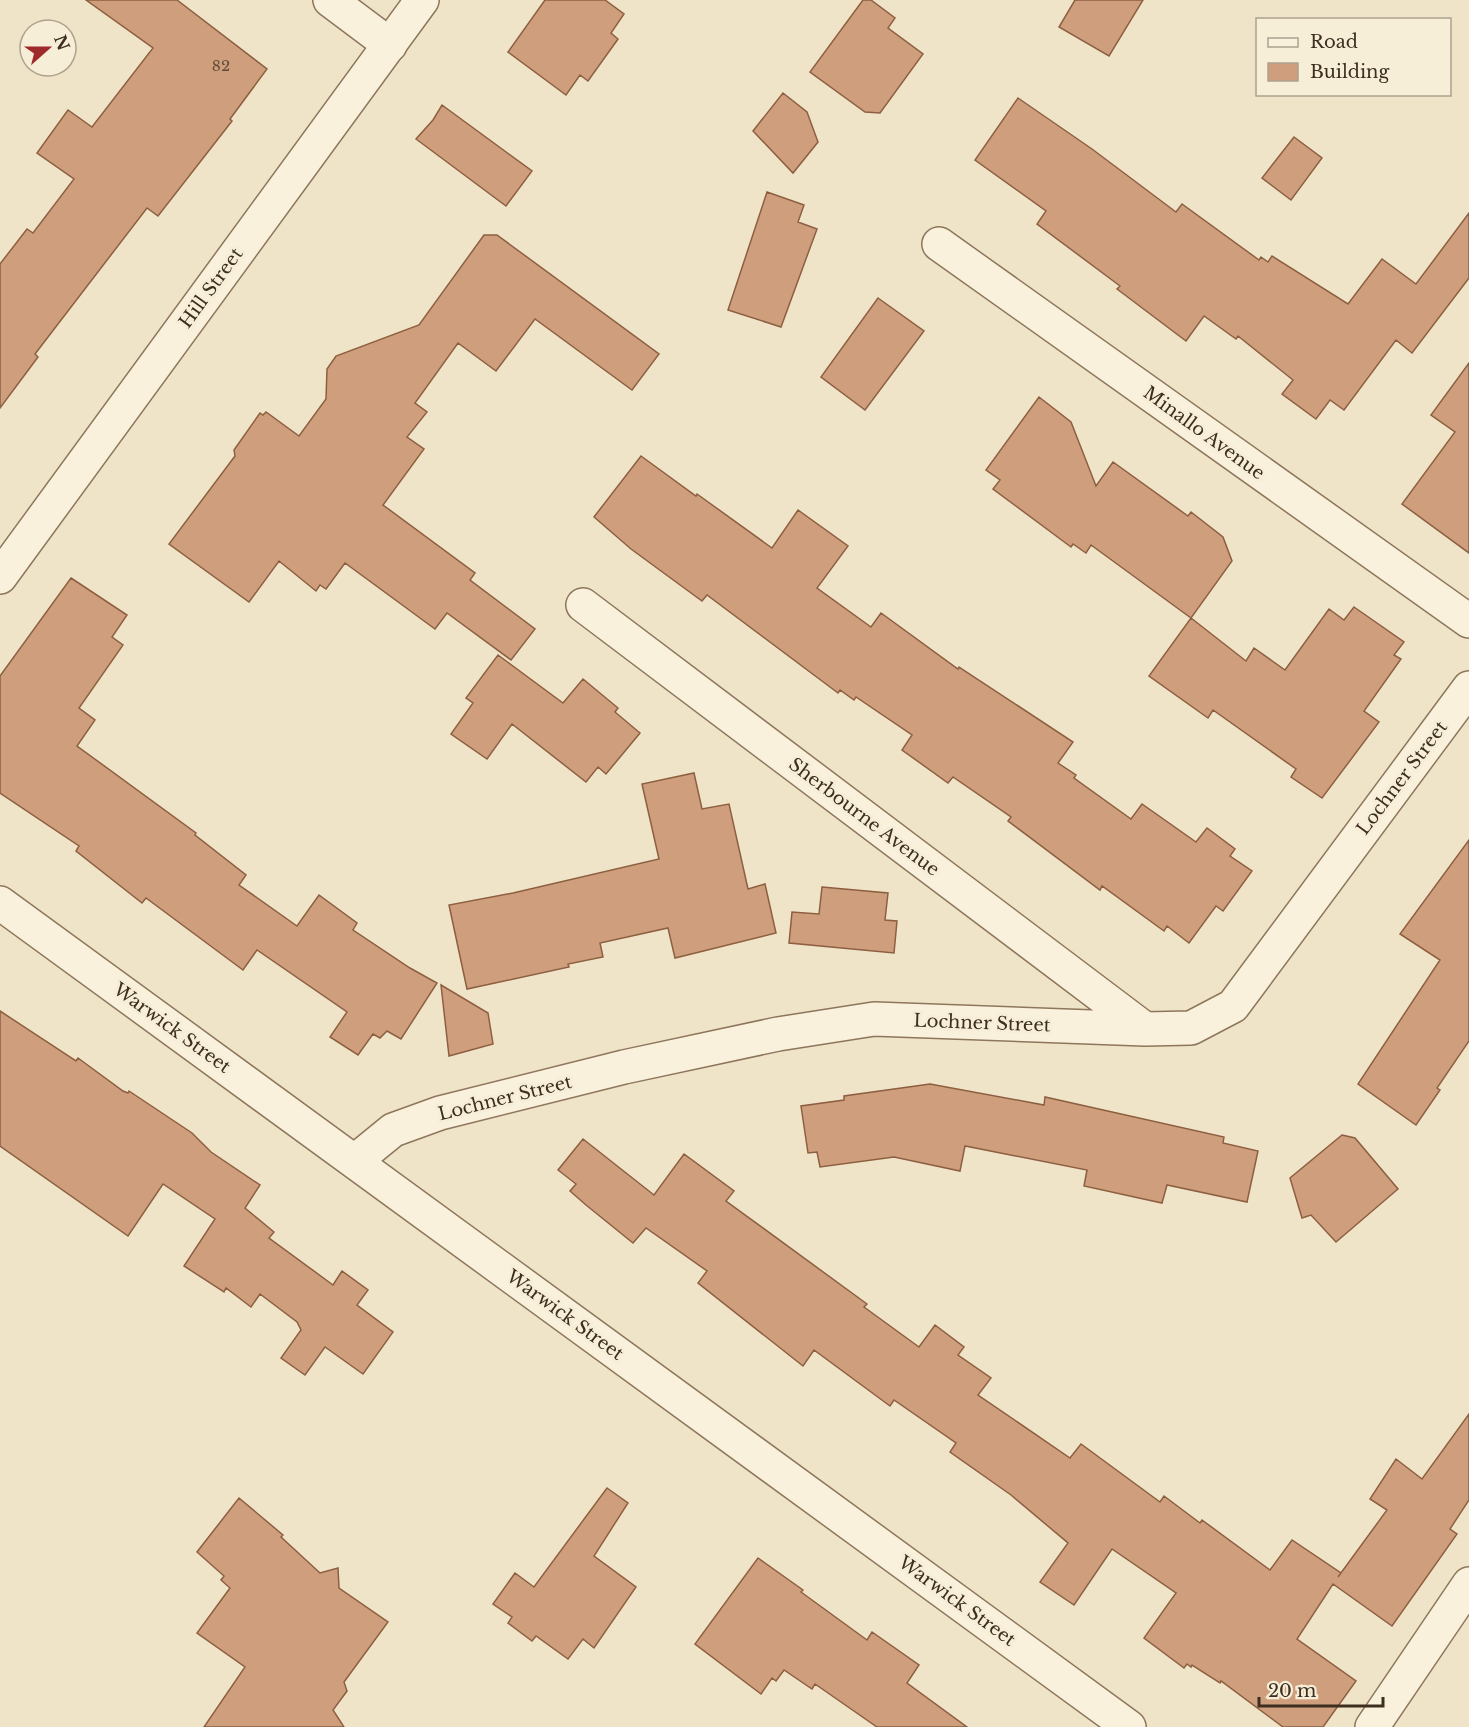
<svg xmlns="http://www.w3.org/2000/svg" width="1469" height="1727" viewBox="0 0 1469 1727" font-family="'Libre Baskerville',serif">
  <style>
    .building { fill: #cf9f7d; stroke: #8d5f41; stroke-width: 1.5 }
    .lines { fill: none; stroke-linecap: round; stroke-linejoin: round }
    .minor-casing { stroke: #8d765c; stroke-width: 36 }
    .tertiary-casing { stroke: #8d765c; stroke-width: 36 }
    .minor { stroke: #faf1dc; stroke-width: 33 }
    .tertiary { stroke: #faf1dc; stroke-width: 33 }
    .labels { text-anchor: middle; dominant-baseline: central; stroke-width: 6; stroke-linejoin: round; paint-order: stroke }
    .number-label { font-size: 15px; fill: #624a37 }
    .street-label { font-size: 18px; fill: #3d2e20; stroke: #f7eed8 }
  </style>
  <rect width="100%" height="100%" fill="#f0e4c8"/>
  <path class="building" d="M 86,0 L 177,0 L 267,69 L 230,119 L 232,121 L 158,216 L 147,208 L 35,354 L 38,357 L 0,408 L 0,264 L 27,229 L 33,233 L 74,179 L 37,153 L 68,110 L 92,127 L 153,48 Z
    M 545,0 L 605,0 L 624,14 L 611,33 L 618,39 L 588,81 L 580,75 L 566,95 L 508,52 Z
    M 863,0 L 871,0 L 895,18 L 888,28 L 923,54 L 880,113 L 865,112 L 810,72 Z
    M 1075,0 L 1143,0 L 1109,56 L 1059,27 Z
    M 783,93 L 807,112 L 818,142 L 793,173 L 753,131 Z
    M 1018,98 L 1092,149 L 1176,212 L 1182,204 L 1259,260 L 1261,257 L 1268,262 L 1272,256 L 1348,304 L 1382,259 L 1416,284 L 1469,213 L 1469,278 L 1412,353 L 1396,340 L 1344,410 L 1330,400 L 1316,419 L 1282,394 L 1293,380 L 1238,336 L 1236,339 L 1204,316 L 1186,341 L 1117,289 L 1120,286 L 1037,224 L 1046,211 L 975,160 Z
    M 442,105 L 532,171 L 506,206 L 416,139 L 433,120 Z
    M 1294,137 L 1322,158 L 1291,200 L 1262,178 Z
    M 767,192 L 804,205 L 798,222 L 817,229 L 781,327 L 728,310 Z
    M 484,235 L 497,235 L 659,354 L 632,390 L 535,319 L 496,371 L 458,343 L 415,403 L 427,412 L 407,437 L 424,449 L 383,505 L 475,573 L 470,580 L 535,629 L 511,660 L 447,613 L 435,629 L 345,563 L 326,589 L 320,585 L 316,591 L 279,561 L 249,602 L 169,544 L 235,456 L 234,450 L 260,413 L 263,415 L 266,412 L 299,436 L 326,399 L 327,369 L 336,356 L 419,325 Z
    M 878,298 L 924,331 L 865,410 L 821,377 Z
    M 1469,363 L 1469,553 L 1402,504 L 1455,432 L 1431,415 Z
    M 1039,397 L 1071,422 L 1096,486 L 1113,462 L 1188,516 L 1191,512 L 1223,537 L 1232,561 L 1191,618 L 1091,545 L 1086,553 L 1073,544 L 1071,547 L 993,489 L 1000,480 L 986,470 Z
    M 641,456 L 696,496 L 697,494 L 772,548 L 798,510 L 848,546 L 817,588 L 871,627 L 881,613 L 958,669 L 959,667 L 1073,742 L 1058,763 L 1076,775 L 1074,778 L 1131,819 L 1142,804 L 1196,842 L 1207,828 L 1235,849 L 1230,856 L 1252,871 L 1223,911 L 1216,906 L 1189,943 L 1167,926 L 1164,931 L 1102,886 L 1100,890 L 1008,821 L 1011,817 L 953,777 L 948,783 L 902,750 L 912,735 L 856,697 L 854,700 L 840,690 L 838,693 L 707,595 L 702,601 L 631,549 L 594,517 Z
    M 71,578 L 127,615 L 112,637 L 123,645 L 79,708 L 95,720 L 77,746 L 196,833 L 195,835 L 246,875 L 239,885 L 297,926 L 319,895 L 357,923 L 353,930 L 410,968 L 437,983 L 401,1039 L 387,1031 L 380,1038 L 373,1034 L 358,1055 L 330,1037 L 347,1012 L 257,950 L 243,970 L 146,898 L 142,903 L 76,851 L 79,846 L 0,793 L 0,676 Z
    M 1354,607 L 1404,642 L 1394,655 L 1401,659 L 1364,711 L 1379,722 L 1322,798 L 1291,777 L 1296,769 L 1213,710 L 1208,718 L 1149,676 L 1191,618 L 1246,661 L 1254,648 L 1285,670 L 1329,609 L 1344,620 Z
    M 498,655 L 563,703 L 583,679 L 618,708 L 615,712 L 640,733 L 606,774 L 598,767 L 586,782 L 512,724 L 487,759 L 451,734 L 473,703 L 466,698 Z
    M 694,773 L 702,809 L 729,804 L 748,889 L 765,884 L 776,933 L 675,958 L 668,928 L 600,943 L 603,957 L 568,964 L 569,967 L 467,989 L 449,905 L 513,893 L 659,859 L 642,784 Z
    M 1469,840 L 1469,1041 L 1437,1088 L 1440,1090 L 1416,1125 L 1358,1084 L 1440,960 L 1400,934 Z
    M 822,887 L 888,893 L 885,920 L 897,921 L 894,953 L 789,943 L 792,912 L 819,914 Z
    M 441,985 L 488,1013 L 493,1044 L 449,1056 Z
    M 0,1011 L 76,1061 L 78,1058 L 123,1091 L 128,1093 L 129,1091 L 192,1133 L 211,1152 L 260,1185 L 245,1208 L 274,1232 L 269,1238 L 333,1285 L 342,1271 L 368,1290 L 357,1305 L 393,1332 L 363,1374 L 325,1347 L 305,1375 L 281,1358 L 301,1330 L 297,1322 L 260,1294 L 251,1307 L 226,1288 L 224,1292 L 184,1266 L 215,1219 L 163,1184 L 128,1236 L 0,1146 Z
    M 930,1084 L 1044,1105 L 1045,1097 L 1224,1137 L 1223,1143 L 1258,1151 L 1247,1202 L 1167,1185 L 1162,1203 L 1084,1186 L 1087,1170 L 965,1146 L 960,1171 L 894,1157 L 820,1167 L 817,1152 L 808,1153 L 801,1106 L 844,1100 L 844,1096 Z
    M 1342,1135 L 1355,1138 L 1398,1189 L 1336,1242 L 1311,1215 L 1302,1218 L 1290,1178 Z
    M 583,1139 L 654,1195 L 684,1154 L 734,1191 L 726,1201 L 867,1304 L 864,1307 L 919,1347 L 935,1325 L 964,1347 L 958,1355 L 991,1378 L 978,1395 L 1070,1458 L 1081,1444 L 1160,1502 L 1164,1496 L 1200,1523 L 1202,1520 L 1270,1570 L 1292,1540 L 1341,1573 L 1338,1577 L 1387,1510 L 1370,1499 L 1396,1459 L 1422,1479 L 1469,1414 L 1469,1500 L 1450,1529 L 1457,1534 L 1392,1626 L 1333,1584 L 1297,1639 L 1356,1681 L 1323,1727 L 1283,1727 L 1221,1681 L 1220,1683 L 1192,1665 L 1191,1667 L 1187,1664 L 1184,1668 L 1144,1638 L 1176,1593 L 1112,1549 L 1074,1605 L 1040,1582 L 1068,1543 L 1011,1495 L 950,1452 L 956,1443 L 894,1400 L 890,1406 L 814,1350 L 803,1366 L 698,1283 L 707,1271 L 646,1228 L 633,1243 L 586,1205 L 570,1191 L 576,1184 L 558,1170 Z
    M 607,1488 L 628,1503 L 594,1556 L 636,1587 L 594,1648 L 583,1639 L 568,1659 L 536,1636 L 532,1641 L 508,1623 L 512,1617 L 493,1604 L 515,1573 L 534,1587 Z
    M 239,1498 L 283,1535 L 281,1537 L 320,1573 L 338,1568 L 339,1588 L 388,1622 L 344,1682 L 347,1691 L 333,1710 L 344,1727 L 204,1727 L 245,1667 L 197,1633 L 230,1588 L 221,1580 L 224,1576 L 197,1552 Z
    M 758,1558 L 803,1590 L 801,1592 L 867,1640 L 872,1632 L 919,1665 L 907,1683 L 967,1727 L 877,1727 L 815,1684 L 812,1689 L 784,1670 L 776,1681 L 772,1678 L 761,1694 L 695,1644 Z"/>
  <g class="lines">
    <g class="minor-casing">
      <path id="minor" d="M 330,0 L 390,45
        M 939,244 L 1469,621
        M 583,605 L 1145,1029
        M 355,1161 L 393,1130 L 440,1113 L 624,1067 L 778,1034 L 874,1019 L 1145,1029 L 1191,1028 L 1233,1006 L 1469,688
        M 1372,1727 L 1469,1584"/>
    </g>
    <g class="tertiary-casing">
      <path id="tertiary" d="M 0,577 L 422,0
        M 0,903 L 1129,1727"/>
    </g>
    <use href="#minor" class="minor"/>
    <use href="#tertiary" class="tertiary"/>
  </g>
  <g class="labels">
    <g class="number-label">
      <text x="221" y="65">82</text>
    </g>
    <g class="street-label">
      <text transform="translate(211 288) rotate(-54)">Hill Street</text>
      <text transform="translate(1204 433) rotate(36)">Minallo Avenue</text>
      <text transform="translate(1402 778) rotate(-53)">Lochner Street</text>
      <text transform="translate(864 817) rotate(37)">Sherbourne Avenue</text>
      <text transform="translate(982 1023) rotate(2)">Lochner Street</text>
      <text transform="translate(172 1028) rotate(36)">Warwick Street</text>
      <text transform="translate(505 1098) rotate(-14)">Lochner Street</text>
      <text transform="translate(565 1315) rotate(36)">Warwick Street</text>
      <text transform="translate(957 1601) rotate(36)">Warwick Street</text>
    </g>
  </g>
  <rect x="1256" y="18" width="195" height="78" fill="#f7eed8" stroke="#ada18e" stroke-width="1.5"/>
  <rect x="1268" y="38" width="30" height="9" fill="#faf1dc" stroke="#ada18e" stroke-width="1.5"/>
  <text x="1310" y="48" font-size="18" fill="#3d2e20">Road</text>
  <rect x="1268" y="63" width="30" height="18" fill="#cf9f7d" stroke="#ada18e" stroke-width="1.5"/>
  <text x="1310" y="78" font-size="18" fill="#3d2e20">Building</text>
  <g transform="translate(48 48) rotate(69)"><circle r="28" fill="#f7eed8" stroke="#ada18e" stroke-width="1.5"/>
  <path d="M0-4.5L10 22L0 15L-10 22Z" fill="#9e2a2b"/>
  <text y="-9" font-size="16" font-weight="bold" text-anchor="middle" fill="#3d2e20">N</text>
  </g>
  <path d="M1259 1697v9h124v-9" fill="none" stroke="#3d2e20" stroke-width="3"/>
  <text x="1268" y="1697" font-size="18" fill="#3d2e20" stroke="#f7eed8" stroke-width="4.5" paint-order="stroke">20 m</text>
</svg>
